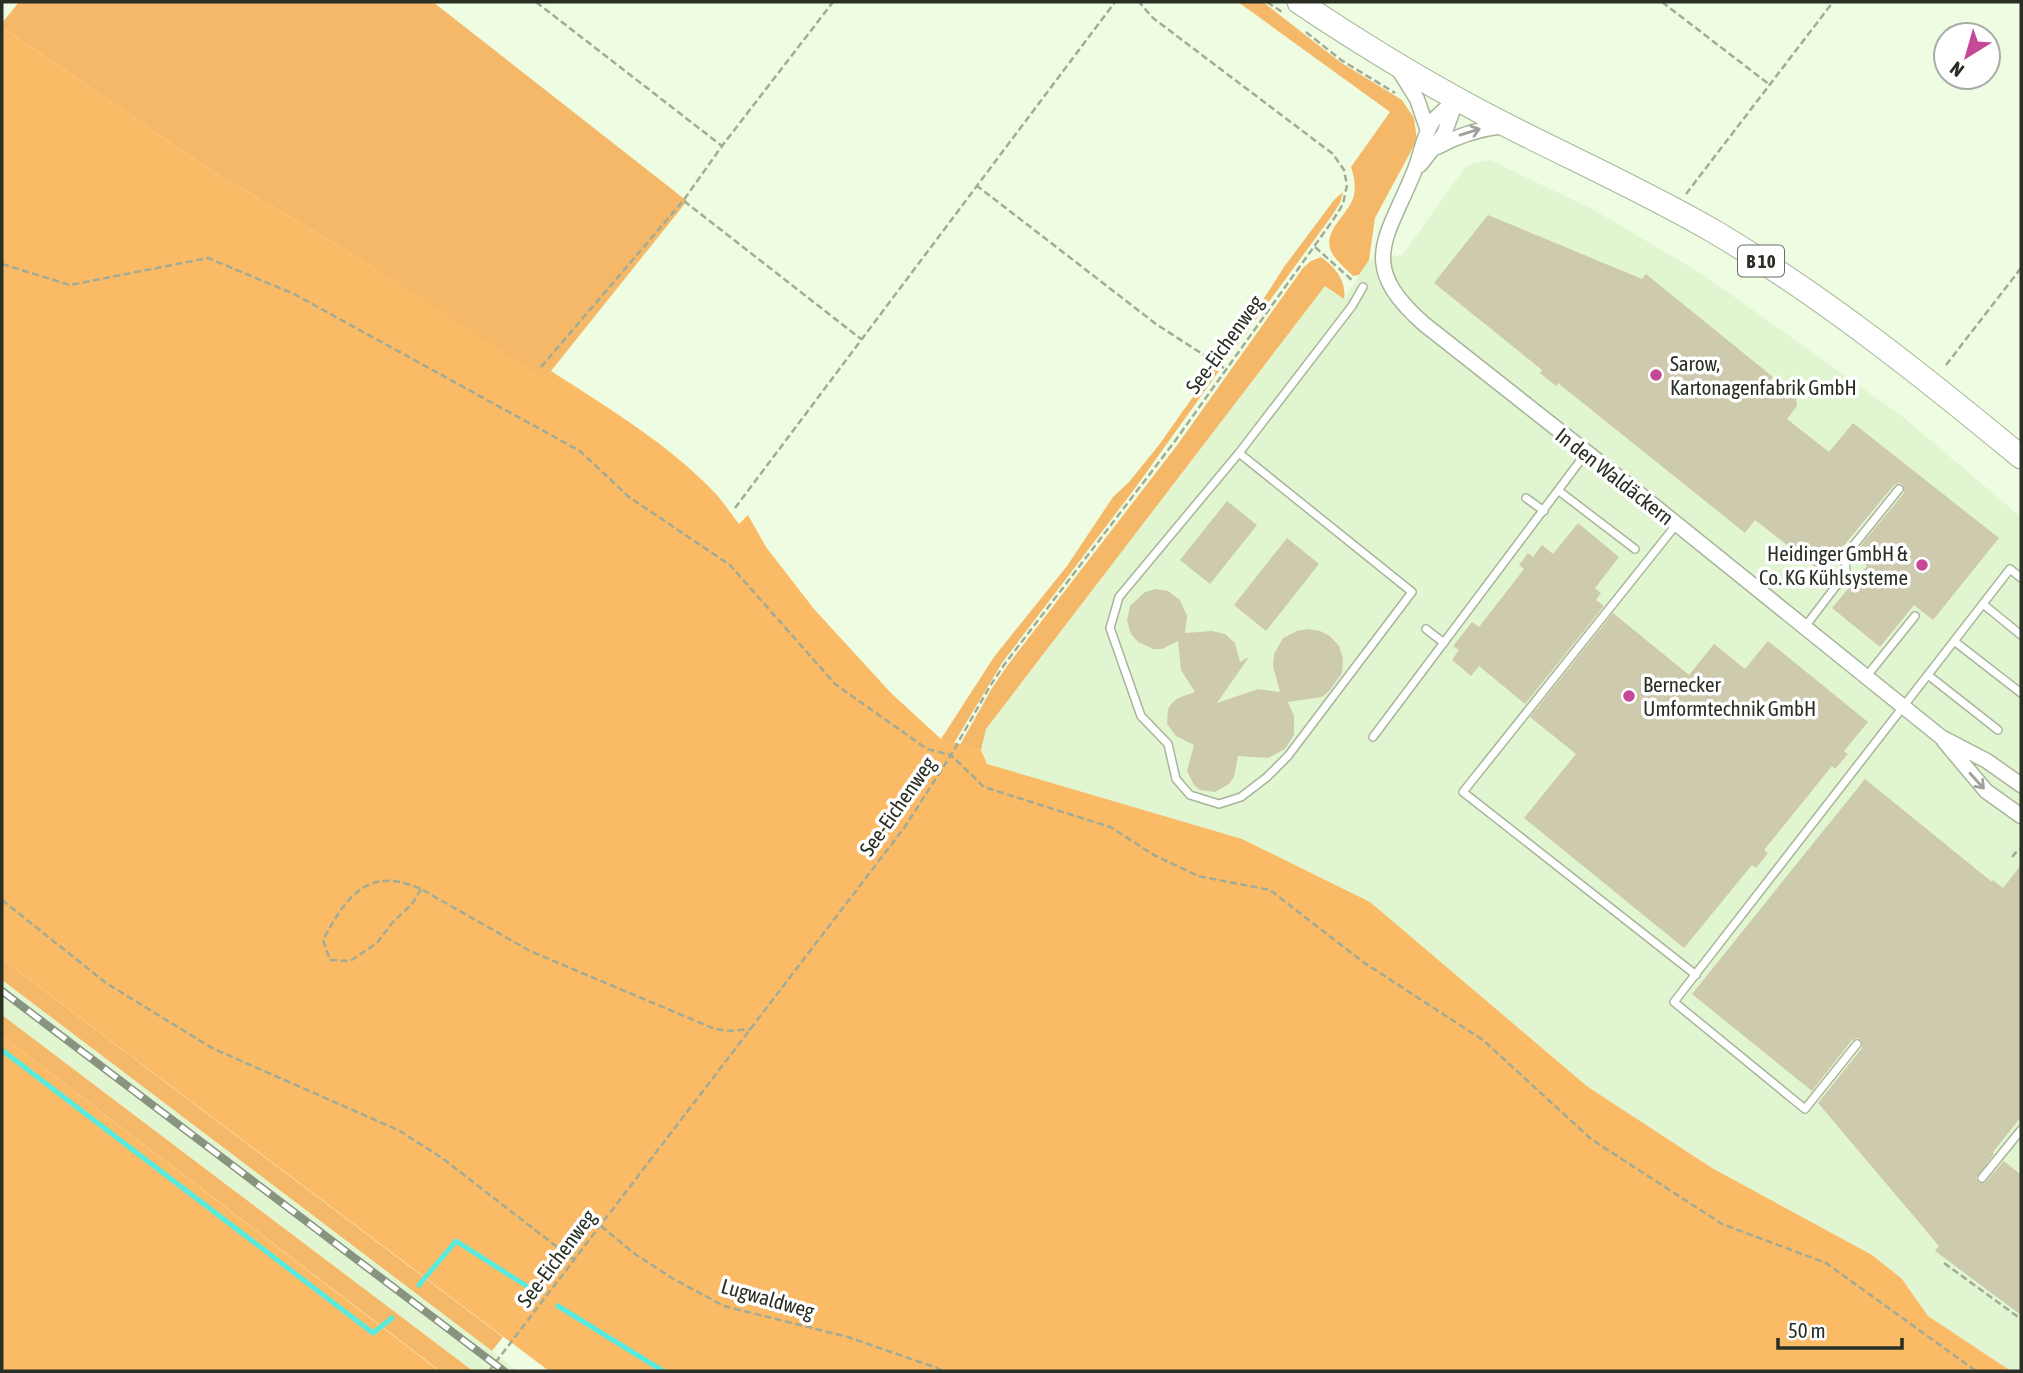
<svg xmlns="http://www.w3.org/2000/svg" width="2023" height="1373" viewBox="0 0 2023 1373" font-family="'Asap Condensed',sans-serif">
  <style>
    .built { fill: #e2f5d1 }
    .green { fill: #f5b868 }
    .forest { fill: #fbba66 }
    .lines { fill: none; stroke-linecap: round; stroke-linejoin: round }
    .stream { stroke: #57ebdf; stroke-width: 5 }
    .building { fill: #cecaad }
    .lane-casing { stroke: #a7b59a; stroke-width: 10 }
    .street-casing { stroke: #a7b59a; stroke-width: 17 }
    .primary-casing { stroke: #a7b59a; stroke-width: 25 }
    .path { stroke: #a1ac97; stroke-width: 2.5; stroke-dasharray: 7 3.5; stroke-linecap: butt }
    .lane { stroke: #fff; stroke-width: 7 }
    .street { stroke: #fff; stroke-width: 14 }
    .primary { stroke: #fff; stroke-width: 23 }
    .rail-casing { stroke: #899480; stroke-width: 8 }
    .rail { stroke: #fff; stroke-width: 5; stroke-dasharray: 16; stroke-linecap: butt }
    .oneway { stroke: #9fa19c }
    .poi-dot { fill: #c64997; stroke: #fff; stroke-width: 2.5 }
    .labels { text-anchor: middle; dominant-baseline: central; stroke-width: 7; stroke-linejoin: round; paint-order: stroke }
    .shield { fill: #fff; stroke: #696d66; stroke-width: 2 }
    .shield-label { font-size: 19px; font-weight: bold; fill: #292f24 }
    .street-label { font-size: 21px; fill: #292f24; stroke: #fff }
    .poi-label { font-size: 21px; fill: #292f24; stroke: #fff; text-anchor: start }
  </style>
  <rect width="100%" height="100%" fill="#eefde1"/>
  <path class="built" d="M 1490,160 L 1594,210 L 1702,274 L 1903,417 L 2021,517 L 2021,1371 L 2011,1371 L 1928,1316 L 1902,1279 L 1712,1168 L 1588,1087 L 1370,902 L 987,764 L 981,750 L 986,729 L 1325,285 L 1344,299 L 1369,260 L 1402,255 L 1467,165 Z
    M 2,980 L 518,1371 L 473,1371 L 196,1161 L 2,1015 Z"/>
  <path class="green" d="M 19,2 L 433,2 L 687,201 L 551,371 L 542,378 L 344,249 L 209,169 L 2,27 L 2,23 Z
    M 1238,2 L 1263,2 L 1340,62 L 1402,100 L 1414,118 L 1417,140 L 1375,218 L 1369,260 L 1359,275 L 1353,276 C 1346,269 1335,260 1331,251 C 1322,230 1350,214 1354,195 C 1356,185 1354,176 1351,167 L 1390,112 Z
    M 1343,192 L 1340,203 L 1331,217 L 1227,359 L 1226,358 L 1284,267 L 1334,200 Z
    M 1321,257 C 1335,267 1347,281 1344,299 L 1325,286 L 986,729 L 981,750 L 960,745 L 992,688 L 1007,666 L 1178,444 L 1303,268 L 1311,261 Z
    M 1214,367 L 1219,371 L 1136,487 L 1002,663 L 954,743 L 941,739 L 994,657 L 1067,566 L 1113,497 L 1129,482 L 1159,445 Z
    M 2,959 L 503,1337 L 492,1351 L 2,980 Z
    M 2,1015 L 473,1371 L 440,1371 L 2,1036 Z"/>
  <path class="forest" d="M 2,27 L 209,169 L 344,249 L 542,377 L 551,371 C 608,408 669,444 716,494 C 724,503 731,514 739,524 L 748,515 L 766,547 L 814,609 L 891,693 L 941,739 L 981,750 L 987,764 L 1242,839 L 1370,902 L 1588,1087 L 1712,1168 L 1872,1255 L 1902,1279 L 1928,1316 L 2011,1371 L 549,1371 L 2,959 Z
    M 2,1036 L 434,1367 L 440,1371 L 2,1371 Z"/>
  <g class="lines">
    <path class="stream" d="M 2,1050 L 373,1333 L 392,1318
      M 419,1285 L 456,1241 L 536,1292
      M 558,1306 L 663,1371"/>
  </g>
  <path class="building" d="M 1488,215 L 1642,279 L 1646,274 L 1773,377 L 1762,391 L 1793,392 L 1796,396 L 1797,406 L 1787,419 L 1829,452 L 1853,423 L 1999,538 L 1933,620 L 1914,605 L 1880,647 L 1832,608 L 1867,566 L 1853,555 L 1904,493 L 1903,485 L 1899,483 L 1894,485 L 1822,572 L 1755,520 L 1745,533 L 1558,383 L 1556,386 L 1540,373 L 1542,370 L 1434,283 Z
    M 1227,501 L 1257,525 L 1210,584 L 1180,560 Z
    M 1578,523 L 1619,557 L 1595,588 L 1601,593 L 1596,600 L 1604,606 L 1525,704 L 1479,666 L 1471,676 L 1452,660 L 1459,650 L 1453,646 L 1472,622 L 1479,627 L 1524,569 L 1519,565 L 1528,553 L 1533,557 L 1542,545 L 1553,554 Z
    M 1287,538 L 1319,564 L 1266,631 L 1234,605 Z
    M 1156,589 L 1168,591 L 1180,600 L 1187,616 L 1185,633 L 1212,631 L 1225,634 L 1235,643 L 1240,662 L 1249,657 L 1217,703 L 1258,689 L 1280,692 L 1273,666 L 1274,654 L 1283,638 L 1297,631 L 1307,629 L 1320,631 L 1330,636 L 1339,646 L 1343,658 L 1342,673 L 1330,690 L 1322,697 L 1288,702 L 1294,716 L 1294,735 L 1285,749 L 1268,758 L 1238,756 L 1234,777 L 1229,784 L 1215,792 L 1200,790 L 1194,785 L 1187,771 L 1194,745 L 1176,736 L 1167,724 L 1168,709 L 1172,703 L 1178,698 L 1195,692 L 1181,670 L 1178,641 L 1162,649 L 1153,649 L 1138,642 L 1131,634 L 1127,621 L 1130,606 L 1145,592 Z
    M 1613,613 L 1689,675 L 1714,644 L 1745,669 L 1768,641 L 1868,722 L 1844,751 L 1848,754 L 1835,769 L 1832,766 L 1764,850 L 1768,853 L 1756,868 L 1752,865 L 1684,948 L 1524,818 L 1576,754 L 1530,717 Z
    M 1865,779 L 1992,882 L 1993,880 L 2003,888 L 2021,865 L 2021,1117 L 1993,1152 L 1994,1154 L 1976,1178 L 1979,1183 L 1985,1183 L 2004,1161 L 2021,1175 L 2021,1315 L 1935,1251 L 1939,1246 L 1818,1103 L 1862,1048 L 1861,1040 L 1857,1038 L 1852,1040 L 1812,1091 L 1692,994 Z"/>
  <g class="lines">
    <g class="lane-casing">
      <path id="lane" d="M 1239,453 L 1119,597 L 1110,628 L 1141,716 L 1168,744 L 1176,779 L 1190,795 L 1219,804 L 1241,797 L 1267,777 L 1288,756 L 1412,592 L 1239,453 L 1352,306 L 1363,287
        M 1559,491 L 1635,549
        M 1526,498 L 1544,511
        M 1676,525 L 1463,792 L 1696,975
        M 1983,604 L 2021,635
        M 1804,628 L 1846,573 L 1845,556 L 1899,489
        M 1426,629 L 1444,643
        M 1954,641 L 2021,693
        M 1928,675 L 1998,730
        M 1866,677 L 1915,616
        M 1373,737 L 1586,453
        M 1857,1044 L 1805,1109 L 1674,1002 L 2010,569 L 2021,578
        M 1982,1178 L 2021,1130"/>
    </g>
    <g class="street-casing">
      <path id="street" d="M 1397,67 L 1417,99 L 1428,131
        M 1457,99 C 1449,106 1440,113 1433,121 C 1423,136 1421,155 1414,172 C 1386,240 1357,265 1424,324 L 1632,488 L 1941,737 L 1987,761 L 2021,785
        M 1437,147 C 1459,135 1478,129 1503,126
        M 1420,165 L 1444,134 L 1456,102
        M 1944,741 L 1986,791 L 2021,816"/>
    </g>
    <g class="primary-casing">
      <path id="primary" d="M 1299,2 C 1366,47 1435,89 1508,126 C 1577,161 1648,193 1715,232 C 1824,297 1923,376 2021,457"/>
    </g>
    <path class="path" d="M 536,2 L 722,146
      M 1267,2 L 1282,12
      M 1662,2 L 1770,85
      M 1306,32 L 1341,60 L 1395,93
      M 976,185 L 1156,324 L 1224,368
      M 1686,194 L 1833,2
      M 684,201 L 861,339
      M 1315,247 L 1354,282
      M 2,264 L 70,285 L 208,258 L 294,294 L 580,451 L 629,497 L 730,565 L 835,684 L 927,749 L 951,755 L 984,787 L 1110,827 L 1154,855 L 1198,876 L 1270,890 L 1363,962 L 1483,1040 L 1591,1139 L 1722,1224 L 1826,1263 L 1976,1371
      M 1946,365 L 2021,268
      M 541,367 L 683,201 L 722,146 L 833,2
      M 735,508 L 1115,2
      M 2012,857 L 2018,850 L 2021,849
      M 421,889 L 412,904 L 392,923 L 377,943 L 350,961 L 330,960 L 323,940 C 346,897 368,865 421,889 L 530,951 L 715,1029 L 729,1031 L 751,1029
      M 2,900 L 106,983 L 212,1048 L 400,1131 L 442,1158 L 574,1260
      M 601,1226 L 635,1254 L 672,1278 L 724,1306 L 848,1337 L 937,1368 L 942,1371
      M 1944,1263 L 2021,1319
      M 489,1371 L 904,828 L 951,755 L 990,686 L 1004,665 L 1175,441 L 1333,220 L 1343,204 L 1347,185 L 1344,170 L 1333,154 L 1153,18 L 1139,2"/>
    <use href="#lane" class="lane"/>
    <use href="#street" class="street"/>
    <use href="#primary" class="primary"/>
    <g class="rail-casing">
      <path id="rail" d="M 2,991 L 504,1371"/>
    </g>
    <use href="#rail" class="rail"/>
  </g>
  <defs><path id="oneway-shaft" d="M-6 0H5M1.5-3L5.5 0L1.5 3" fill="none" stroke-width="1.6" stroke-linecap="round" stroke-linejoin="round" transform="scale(1.75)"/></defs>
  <g class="oneway">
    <use href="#oneway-shaft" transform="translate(1470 132) rotate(-17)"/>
    <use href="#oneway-shaft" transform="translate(1977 781) rotate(48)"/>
  </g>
  <g class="poi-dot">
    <circle cx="1656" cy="375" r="7"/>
    <circle cx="1922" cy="565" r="7"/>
    <circle cx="1629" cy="696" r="7"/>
  </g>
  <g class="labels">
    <rect class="shield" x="1738" y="245.5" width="46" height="31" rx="5"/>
    <g class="shield-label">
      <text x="1761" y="261">B 10</text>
    </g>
    <g class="street-label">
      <text transform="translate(1224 344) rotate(-54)">See-Eichenweg</text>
      <text transform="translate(1615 476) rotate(38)">In den Waldäckern</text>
      <text transform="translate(897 806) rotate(-55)">See-Eichenweg</text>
      <text transform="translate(556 1258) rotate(-53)">See-Eichenweg</text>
      <text transform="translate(768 1298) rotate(16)">Lugwaldweg</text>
    </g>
    <g class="poi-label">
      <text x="1670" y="363">Sarow,<tspan x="1670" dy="24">Kartonagenfabrik GmbH</tspan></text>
      <text x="1908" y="553" text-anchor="end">Heidinger GmbH &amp;<tspan x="1908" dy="24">Co. KG Kühlsysteme</tspan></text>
      <text x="1643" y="684">Bernecker<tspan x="1643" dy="24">Umformtechnik GmbH</tspan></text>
    </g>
  </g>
  <rect width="2023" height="1373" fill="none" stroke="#292f24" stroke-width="7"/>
  <g transform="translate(1967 56) rotate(217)"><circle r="33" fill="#ffffff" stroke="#a9aca7" stroke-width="2"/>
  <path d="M0-5L12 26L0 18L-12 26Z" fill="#c64997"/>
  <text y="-10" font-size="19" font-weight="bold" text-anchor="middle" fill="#292f24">N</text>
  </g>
  <path d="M1778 1338v10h124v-10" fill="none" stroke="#292f24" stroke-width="3.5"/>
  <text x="1788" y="1338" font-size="21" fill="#292f24" stroke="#ffffff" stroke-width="5" paint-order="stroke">50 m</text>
</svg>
